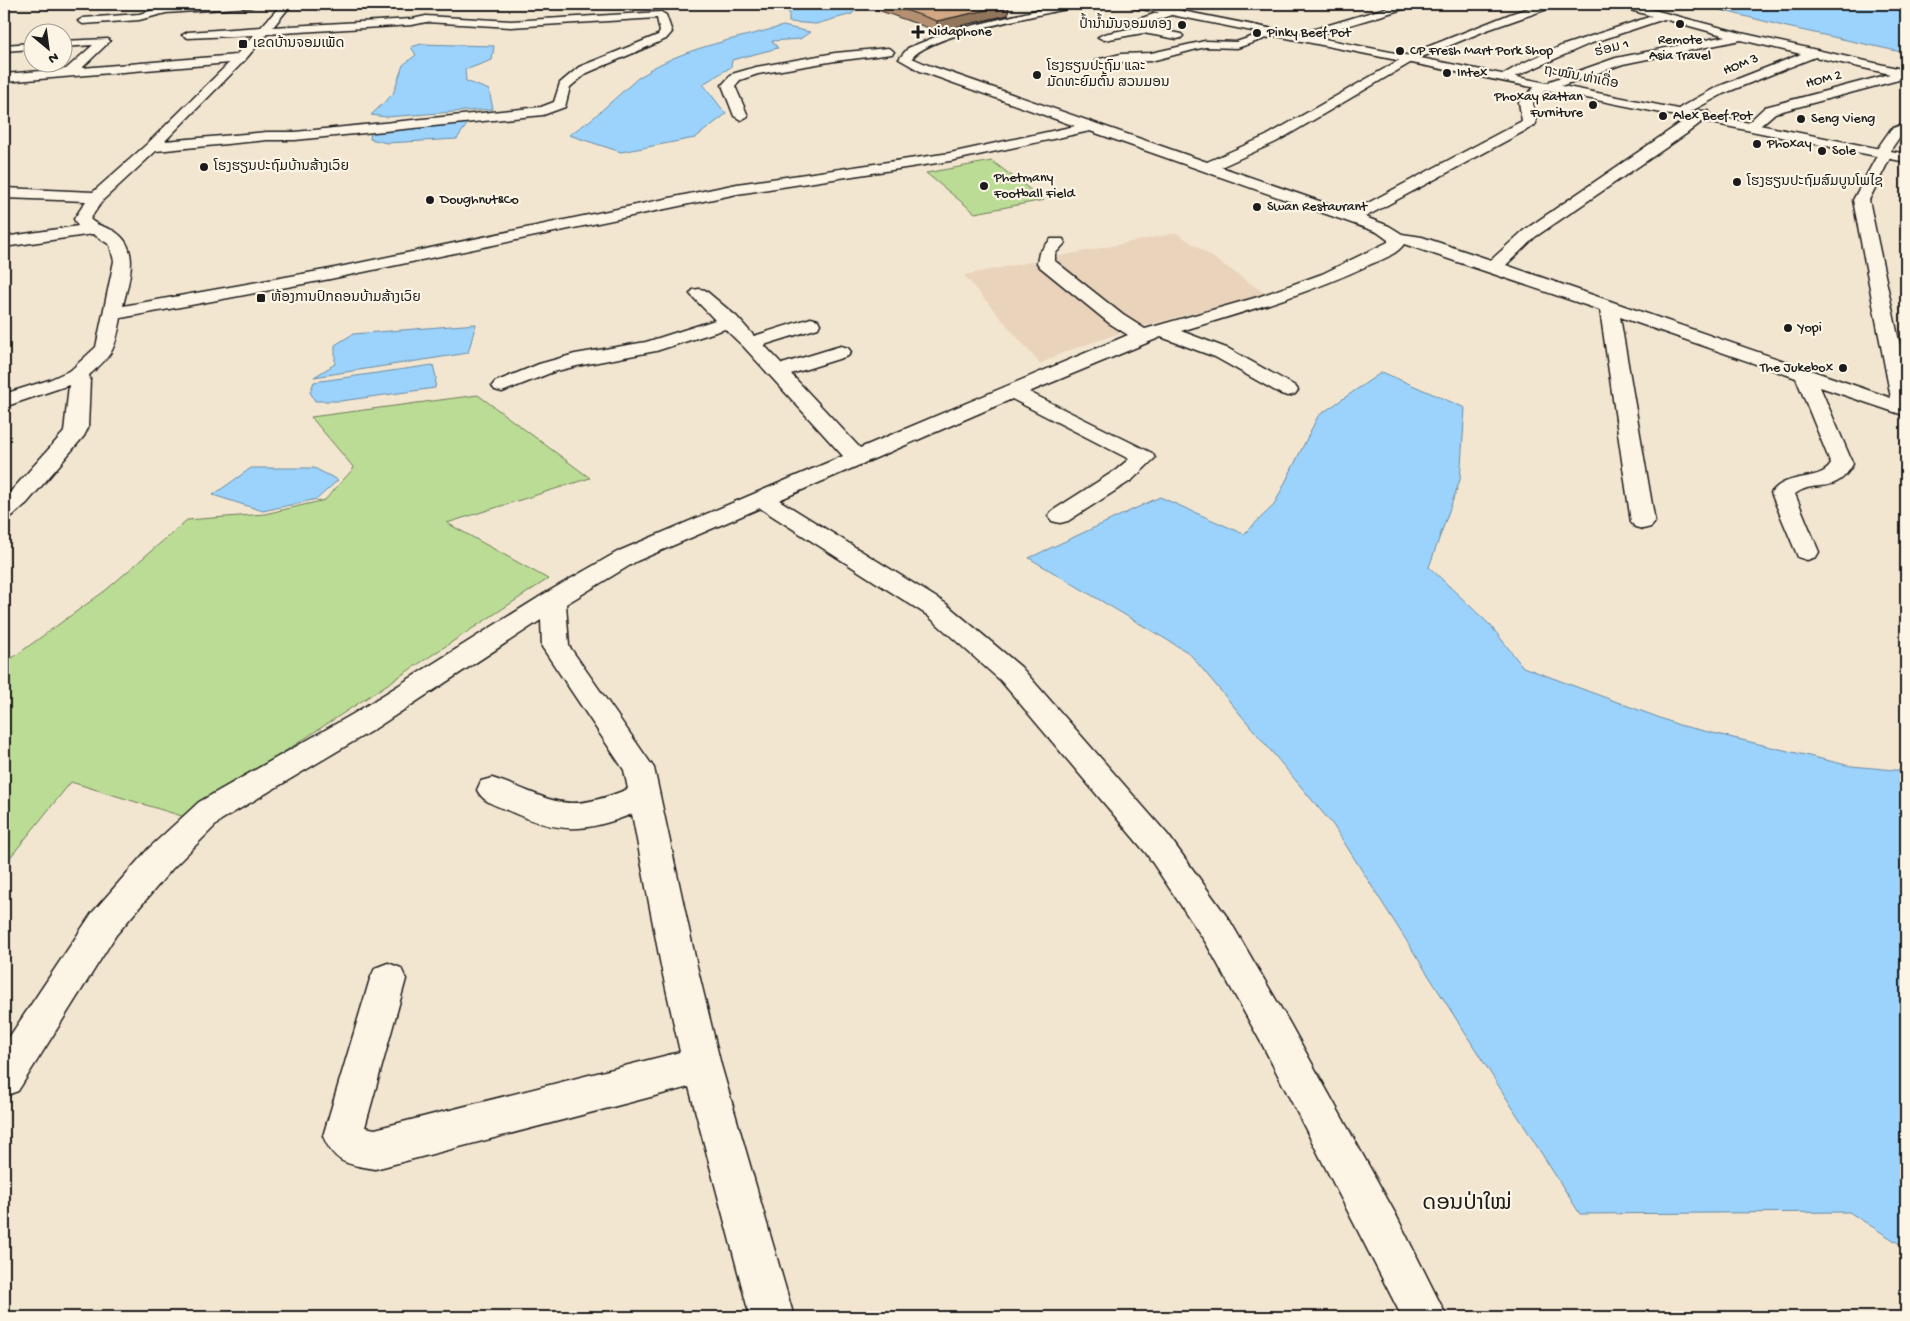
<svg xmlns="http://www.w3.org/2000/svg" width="1910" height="1321" viewBox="0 0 1910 1321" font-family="'Gochi Hand','Noto Sans Lao',sans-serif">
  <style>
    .built { fill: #e9d3ba }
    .green { fill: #bbdc95; stroke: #6c7c58 }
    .water { fill: #9cd3fc; stroke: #698aa2 }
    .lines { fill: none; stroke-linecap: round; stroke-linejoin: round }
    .minor-casing { stroke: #1c1c1c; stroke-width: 3 }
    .major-casing { stroke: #1c1c1c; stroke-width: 3 }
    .minor { fill: #fcf5e5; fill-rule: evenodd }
    .major { fill: #fcf5e5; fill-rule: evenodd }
    .wall { fill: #b49071; stroke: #1c1c1c }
    .shaded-wall { fill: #92765c; stroke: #1c1c1c }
    .building { fill: #d1a883; stroke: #1c1c1c }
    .poi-dot { fill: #1c1c1c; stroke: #fcf5e5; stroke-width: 2 }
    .labels { text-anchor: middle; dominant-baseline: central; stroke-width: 4.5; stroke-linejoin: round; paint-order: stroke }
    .far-poi-label { font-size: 14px; fill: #1c1c1c; stroke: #fcf5e5; text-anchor: start }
    .far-street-label { font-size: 14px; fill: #1c1c1c; stroke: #fcf5e5 }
    .near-quarter-label { font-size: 22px; fill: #1c1c1c; stroke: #fcf5e5 }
  </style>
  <rect width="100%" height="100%" fill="#f3e6d1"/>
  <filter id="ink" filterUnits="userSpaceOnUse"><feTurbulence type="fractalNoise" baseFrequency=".02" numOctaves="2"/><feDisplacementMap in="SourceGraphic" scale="10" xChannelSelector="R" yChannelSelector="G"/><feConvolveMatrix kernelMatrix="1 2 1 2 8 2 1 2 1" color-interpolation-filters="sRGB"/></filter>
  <g filter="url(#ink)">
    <path class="built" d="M 1177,233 L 1266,294 L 1132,329 L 1064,352 L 1040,364 L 964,275 Z"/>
    <path class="green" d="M 992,161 L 1044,200 L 975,213 L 926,173 Z
      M 478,395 L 590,478 L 447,523 L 548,579 L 185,817 L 71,782 L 4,865 L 4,664 L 106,590 L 187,520 L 265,514 L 325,500 L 354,468 L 311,417 Z"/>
    <path class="water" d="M 793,4 L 861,4 L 852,14 L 816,24 L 789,22 L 789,10 Z
      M 1697,4 L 1906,4 L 1906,53 L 1787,27 Z
      M 783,26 L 810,32 L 800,39 L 772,41 L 778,48 L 732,60 L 731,67 L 703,84 L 726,114 L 695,138 L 621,152 L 569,135 L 592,119 L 638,78 L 650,71 L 649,70 C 694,45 734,40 783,26 Z
      M 421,44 L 494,46 L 492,60 L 465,70 L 466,81 L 489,90 L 493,109 L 386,117 L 371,115 L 393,94 L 403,65 L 416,55 L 411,47 Z
      M 460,121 L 468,123 L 457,139 L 387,143 L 370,139 L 371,130 Z
      M 476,324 L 468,353 L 314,377 L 335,364 L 335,345 L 353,334 Z
      M 433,365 L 436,377 L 435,388 L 341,401 L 315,401 L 310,392 L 314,382 Z
      M 1382,372 L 1465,408 L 1460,480 L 1429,567 L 1491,626 L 1523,667 L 1679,725 L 1851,766 L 1906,771 L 1906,1248 L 1849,1212 L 1580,1214 L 1333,825 L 1189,653 L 1029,558 L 1160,497 L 1244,534 L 1274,505 L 1318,416 Z
      M 251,468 L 314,468 L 338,480 L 317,499 L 263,511 L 213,495 Z"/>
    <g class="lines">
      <g class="minor-casing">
        <path id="minor" d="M 4,4 L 13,4 L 4,10 Z
          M 210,4 L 256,4 L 251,7 L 166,13 L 139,20 L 83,24 L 78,21 L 83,18 L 139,14 L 166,7 Z
          M 282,4 L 292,4 L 273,27 L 412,19 L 426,16 L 511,21 L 661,12 L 666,15 L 672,32 L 666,39 L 587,73 L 570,87 L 565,107 L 543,115 L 295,140 L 267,140 L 156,151 L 103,200 L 90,219 C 95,225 106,227 114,231 C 142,248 128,282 123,306 L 330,269 L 737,184 L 950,153 L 1075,126 L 920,71 L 899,59 L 908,48 L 950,31 L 1062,4 L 1080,4 L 1079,6 C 1044,15 932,33 912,58 L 928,65 L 1207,162 L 1266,136 L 1412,53 L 1513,13 L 1542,4 L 1557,4 L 1556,6 L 1487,30 L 1417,59 L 1276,142 L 1221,167 L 1351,212 L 1522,121 L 1519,102 L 1539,83 L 1548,84 L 1550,81 L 1616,58 L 1726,36 L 1664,19 L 1589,44 L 1512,78 L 1508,79 L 1502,75 L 1523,63 L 1561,46 L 1652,16 L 1616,6 L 1615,4 L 1631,4 L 1741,33 L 1906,70 L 1906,78 L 1775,113 L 1760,126 L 1755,127 L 1748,123 L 1765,107 L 1890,74 L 1815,57 L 1725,93 L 1686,114 L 1679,110 L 1681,107 L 1717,87 L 1801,54 L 1741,40 L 1623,64 L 1558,87 L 1549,86 L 1533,103 L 1536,123 L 1534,126 L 1365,217 L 1389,226 L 1402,234 L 1422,237 L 1491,260 L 1523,231 L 1698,111 L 1708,111 L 1710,114 L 1708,117 L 1686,134 L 1535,237 L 1506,265 L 1891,398 L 1853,200 L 1879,152 L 1877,149 L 1891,129 L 1906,123 L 1906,132 L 1901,135 L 1890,151 L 1892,154 L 1869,200 L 1906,374 L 1906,416 L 1820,387 L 1853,464 C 1835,497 1817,478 1795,494 L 1819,552 L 1816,557 L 1807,560 L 1798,557 L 1771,493 C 1787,471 1820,483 1831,464 L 1796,378 L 1620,317 L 1655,522 L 1651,527 L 1643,529 L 1635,527 L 1631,522 L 1600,310 L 1404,244 C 1396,255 1381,260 1369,265 C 1308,294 1245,312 1181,331 L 1229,349 L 1295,386 L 1298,390 L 1295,394 L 1288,396 L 1281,394 L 1215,357 L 1161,337 L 1029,392 L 1152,453 L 1155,458 L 1132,480 L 1068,521 L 1060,523 L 1052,521 L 1048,516 L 1052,511 L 1116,470 L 1129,459 L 1012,399 L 779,500 L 945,603 L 1021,667 L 1168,835 L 1230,921 L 1289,1022 L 1395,1213 L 1447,1317 L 1402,1317 L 1263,1046 L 1206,943 L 1146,853 L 1001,681 L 927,615 L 760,508 L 637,561 L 566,604 L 569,646 L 654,768 L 697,966 L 721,1065 L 794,1317 L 750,1317 L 689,1087 L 375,1169 C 347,1164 335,1164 323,1136 L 370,979 L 375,968 L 388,963 L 401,968 L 406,979 L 365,1127 L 375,1129 L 680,1052 L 661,966 L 632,814 C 582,834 557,833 507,810 C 495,805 483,802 477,790 L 481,781 L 492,778 C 555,798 559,817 628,789 L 624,770 L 542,647 L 541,620 L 373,730 L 221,820 L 172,869 L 116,935 L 18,1091 L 4,1096 L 4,1045 L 92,913 L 148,849 L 199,802 L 353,714 L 544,594 L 619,551 L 843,456 L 744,347 L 725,329 L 656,351 L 577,366 L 553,372 L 502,392 L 495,390 L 492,386 L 495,382 L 539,364 L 575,354 L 646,342 L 715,320 L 690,294 L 693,290 L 699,289 L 705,290 L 737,317 L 754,336 L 811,318 L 818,320 L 820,324 L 818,328 L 764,345 L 782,364 L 834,348 L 841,346 L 848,348 L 851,352 L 848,356 L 791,374 L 860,448 L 1128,335 L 1109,323 L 1040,267 L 1037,263 L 1039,253 L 1051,239 L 1063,239 L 1065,243 L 1055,254 L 1055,261 L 1123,315 L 1145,329 L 1258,297 L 1322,274 L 1388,242 L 1388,240 L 1377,232 L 1090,131 L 950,161 L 737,194 L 330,279 L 121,318 C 115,349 113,355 89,375 L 90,379 L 88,428 L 84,436 L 27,503 L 12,516 L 4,518 L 4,499 L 64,432 L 69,385 L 4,407 L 4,394 L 49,380 L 71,370 L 96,347 L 114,261 L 110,245 L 93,234 L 4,247 L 4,237 L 78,226 L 74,219 L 86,201 L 4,198 L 4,188 L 93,192 L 147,144 L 229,63 L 4,82 L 4,74 L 66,69 L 93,45 L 62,47 L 62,41 L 108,39 L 110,41 L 108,43 L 82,68 L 236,55 L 254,35 L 188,38 L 182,35 L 188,32 L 261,27 ZM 657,18 L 660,32 L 658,35 L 579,67 L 560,83 L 554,102 L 541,107 L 295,132 L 267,132 L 165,141 L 244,61 L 267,34 L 412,25 L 426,22 L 511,27 Z
          M 1186,4 L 1203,4 L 1202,6 L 1175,11 L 1174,14 L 1143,25 L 1146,27 L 1181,34 L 1183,36 L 1181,38 L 1177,39 L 1143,33 L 1104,40 L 1098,37 L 1104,34 L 1133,28 L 1129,24 L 1130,22 L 1166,10 L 1173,10 L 1174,7 Z
          M 1399,4 L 1414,4 L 1413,6 L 1310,37 L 1302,37 L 1300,35 L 1302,33 Z
          M 1272,30 L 1278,33 L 1276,35 L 1237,48 L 1205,47 L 1151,61 L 1121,62 L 1100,67 L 1094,63 L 1096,60 L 1121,54 L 1151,53 L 1205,41 L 1236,42 Z
          M 32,43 L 32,49 L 4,51 L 4,45 Z
          M 888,48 L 892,50 L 894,52 L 892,54 L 835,61 L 758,74 L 740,80 L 735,86 L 748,116 L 741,120 L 734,116 L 722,85 L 732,74 L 756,67 L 835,53 Z"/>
      </g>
      <g class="major-casing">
        <path id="major" d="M 1127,4 L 1147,4 L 1906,154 L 1906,162 L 1132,7 Z"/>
      </g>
      <use href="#minor" class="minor"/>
      <use href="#major" class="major"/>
    </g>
    <path class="wall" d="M 875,4 L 1004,4 L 1009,5 L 1008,15 L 937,31 L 875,9 Z"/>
    <path class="shaded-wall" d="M 1009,5 L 1008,15 L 937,31 L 937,21 Z"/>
    <path class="building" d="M 888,4 L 1004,4 L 1009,5 L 937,21 Z"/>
  </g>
  <g class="poi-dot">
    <circle cx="1680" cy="24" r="5"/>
    <circle cx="1182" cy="25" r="5"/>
    <path d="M915.5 24.5h5v5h5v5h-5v5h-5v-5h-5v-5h5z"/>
    <circle cx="1257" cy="33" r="5"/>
    <rect x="238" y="39" width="10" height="10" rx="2.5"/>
    <circle cx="1400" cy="51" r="5"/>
    <circle cx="1447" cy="73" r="5"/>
    <circle cx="1037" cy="75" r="5"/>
    <circle cx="1593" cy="105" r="5"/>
    <circle cx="1663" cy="116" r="5"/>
    <circle cx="1801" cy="119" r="5"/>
    <circle cx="1757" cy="144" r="5"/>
    <circle cx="1822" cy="151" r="5"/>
    <circle cx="204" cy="167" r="5"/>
    <circle cx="1737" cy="182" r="5"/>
    <circle cx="984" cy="186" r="5"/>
    <circle cx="430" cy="200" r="5"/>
    <circle cx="1257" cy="207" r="5"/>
    <rect x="256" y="293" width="10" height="10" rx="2.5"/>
    <circle cx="1788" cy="328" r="5"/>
    <circle cx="1843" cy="368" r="5"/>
  </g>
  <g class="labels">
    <g class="far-poi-label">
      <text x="1172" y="25" text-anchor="end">ປ້ຳນ້ຳມັນຈອມທອງ</text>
      <text x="928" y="32">Nidaphone</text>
      <text x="1267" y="33">Pinky Beef Pot</text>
      <text x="1680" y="40" text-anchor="middle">Remote<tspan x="1680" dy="16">Asia Travel</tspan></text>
      <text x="253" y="44">ເຂດບ້ານຈອມເພັດ</text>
      <text x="1410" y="51">CP Fresh Mart Pork Shop</text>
      <text x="1047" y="67">ໂຮງຮຽນປະຖົມ ແລະ<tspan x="1047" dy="16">ມັດທະຍົມຕົ້ນ ສວນມອນ</tspan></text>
      <text x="1457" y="73">Intex</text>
      <text x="1583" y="97" text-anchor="end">Phoxay Rattan<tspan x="1583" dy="16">Furniture</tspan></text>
      <text x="1673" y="116">Alex Beef Pot</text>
      <text x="1811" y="119">Seng Vieng</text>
      <text x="1767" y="144">Phoxay</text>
      <text x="1832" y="151">Sole</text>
      <text x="214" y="167">ໂຮງຮຽນປະຖົມບ້ານສ້າງເວົຍ</text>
      <text x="994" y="178">Phetmany<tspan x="994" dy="16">Football Field</tspan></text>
      <text x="1747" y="182">ໂຮງຮຽນປະຖົມສົມບູນໂພໄຊ</text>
      <text x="440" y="200">Doughnut&amp;Co</text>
      <text x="1267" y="207">Swan Restaurant</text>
      <text x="271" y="298">ຫ້ອງການປົກຄອນບ້າມສ້າງເວົຍ</text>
      <text x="1798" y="328">Yopi</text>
      <text x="1833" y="368" text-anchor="end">The Jukebox</text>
    </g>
    <g class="far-street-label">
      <text transform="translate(1612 49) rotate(-15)">ຮ່ອມ 1</text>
      <text transform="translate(1741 65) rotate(-22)">HOM 3</text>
      <text transform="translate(1581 78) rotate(11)">ຖະໝົນ ທ່າເດື່ອ</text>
      <text transform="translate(1824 80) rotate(-15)">HOM 2</text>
    </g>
    <g class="near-quarter-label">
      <text x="1467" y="1205">ດອນປ່າໃໝ່</text>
    </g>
  </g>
  <rect width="1910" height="1321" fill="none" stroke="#fcf5e5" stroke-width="20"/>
  <rect x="10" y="10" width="1890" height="1301" fill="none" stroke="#1c1c1c" stroke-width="2" filter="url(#ink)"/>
  <g transform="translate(48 48) rotate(151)"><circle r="24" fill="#fcf5e5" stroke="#a29e95"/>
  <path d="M0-4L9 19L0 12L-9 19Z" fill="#1c1c1c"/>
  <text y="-8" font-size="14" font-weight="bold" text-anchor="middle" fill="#1c1c1c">N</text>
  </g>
</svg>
